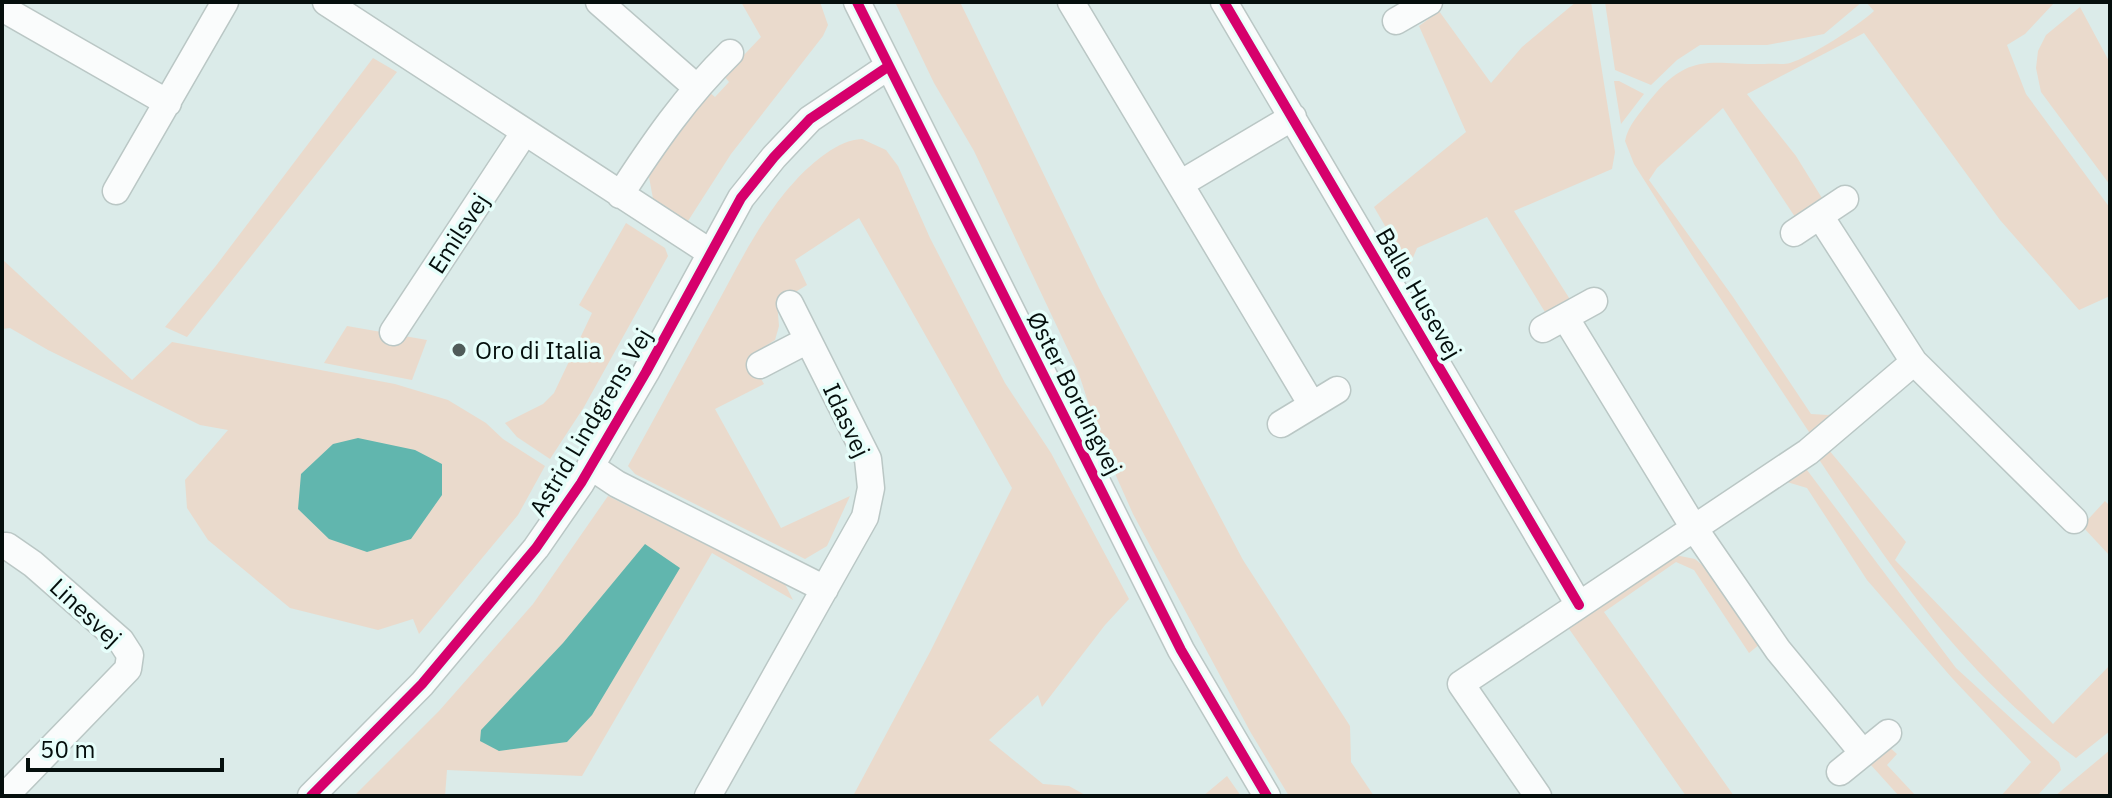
<svg xmlns="http://www.w3.org/2000/svg" width="2112" height="798" viewBox="0 0 2112 798" font-family="'IBM Plex Sans',sans-serif">
  <style>
    .green { fill: #eadacc }
    .water { fill: #61b6ae }
    .lines { fill: none; stroke-linecap: round; stroke-linejoin: round }
    .minor-casing { stroke: #bac7c5; stroke-width: 29 }
    .minor { stroke: #fafcfc; stroke-width: 26 }
    .cycleway-casing { stroke: #e6fefa; stroke-width: 15 }
    .cycleway { stroke: #d6006c; stroke-width: 10 }
    .poi-dot { fill: #505c5a; stroke: #e6fefa; stroke-width: 3 }
    .labels { text-anchor: middle; dominant-baseline: central; stroke-width: 7; stroke-linejoin: round; paint-order: stroke }
    .street-label { font-size: 24px; fill: #050f0d; stroke: #e6fefa }
    .poi-label { font-size: 24px; fill: #050f0d; stroke: #e6fefa; text-anchor: start }
  </style>
  <rect width="100%" height="100%" fill="#dbebe9"/>
  <path class="green" d="M 741,2 L 820,2 L 828,25 L 823,36 L 731,154 L 688,221 L 678,219 L 654,204 L 649,177 L 653,167 L 708,91 L 715,97 L 729,82 L 724,76 L 761,37 Z
    M 895,2 L 960,2 L 1099,288 L 1243,560 L 1350,726 L 1351,762 L 1374,796 L 1289,796 L 1251,733 L 1133,514 L 1101,442 L 1078,371 L 974,151 L 934,83 Z
    M 1576,2 L 1591,2 L 1615,152 L 1612,169 L 1514,211 L 1571,301 L 1548,317 L 1487,217 L 1417,248 L 1409,267 L 1374,207 L 1466,132 L 1419,26 L 1439,11 L 1491,83 L 1522,47 Z
    M 1605,2 L 1862,2 L 1824,34 L 1767,45 L 1700,45 L 1677,60 L 1651,85 L 1615,70 Z
    M 1866,2 L 2055,2 L 2025,34 L 2007,45 L 2026,94 L 2110,208 L 2110,296 L 2079,310 L 2000,220 L 1864,33 L 1747,94 L 1796,156 L 1825,203 L 1799,223 L 1723,108 L 1657,168 L 1649,180 L 1733,297 L 1811,414 L 1828,415 L 1842,410 L 1811,435 L 1695,260 L 1634,164 L 1625,141 C 1628,125 1640,113 1650,100 C 1690,50 1712,65 1765,64 C 1773,63 1783,65 1790,63 C 1810,57 1858,26 1874,11 Z
    M 2080,7 L 2110,63 L 2110,185 L 2041,92 L 2036,68 L 2038,51 L 2046,35 Z
    M 373,58 L 397,72 L 187,337 L 165,327 L 215,267 Z
    M 1614,81 L 1619,81 L 1644,94 L 1621,124 Z
    M 862,139 L 886,150 L 898,166 L 930,238 L 1005,383 L 1051,453 L 1129,599 L 1105,625 L 1042,707 L 1038,695 L 989,740 L 1043,784 L 1069,786 L 1087,796 L 853,796 L 930,652 L 1012,488 L 859,218 L 795,260 L 807,285 L 777,303 L 779,326 L 775,340 L 748,357 L 764,384 L 715,409 L 781,528 L 850,496 L 827,546 L 805,559 L 635,474 L 628,466 C 658,412 687,358 717,304 C 740,262 763,215 796,180 C 813,162 838,140 862,139 Z
    M 626,223 L 665,248 L 668,256 L 584,407 L 550,459 L 517,437 L 505,423 L 543,404 L 554,393 L 592,313 L 579,305 Z
    M 2,259 L 132,380 L 172,342 L 395,384 L 448,400 L 486,423 L 503,439 L 545,466 L 518,515 L 419,634 L 413,619 L 378,630 L 290,608 L 208,540 L 187,508 L 185,480 L 228,430 L 200,425 L 48,350 L 10,328 L 2,329 Z
    M 347,326 L 427,340 L 412,380 L 324,363 Z
    M 1828,449 L 1906,542 L 1895,560 L 2053,724 L 2110,665 L 2110,731 L 2076,758 C 2059,746 2044,733 2028,719 C 1943,645 1880,552 1818,458 Z
    M 1804,466 L 1956,668 L 2059,762 L 2061,770 L 2037,796 L 2001,796 L 2031,762 L 1952,678 L 1867,580 L 1807,488 L 1787,482 Z
    M 608,496 L 785,584 L 793,600 L 712,553 L 582,776 L 447,770 L 445,796 L 354,796 L 439,711 L 533,604 Z
    M 2105,501 L 2110,506 L 2110,556 L 2082,526 Z
    M 1675,555 L 1695,559 L 1706,568 L 1760,644 L 1749,653 L 1694,570 L 1676,562 L 1604,612 L 1734,796 L 1686,796 L 1567,626 Z
    M 1888,746 L 1897,754 L 1887,765 L 1916,796 L 1899,796 L 1870,764 Z
    M 2110,750 L 2110,796 L 2055,796 Z
    M 1227,776 L 1241,796 L 1203,796 Z"/>
  <path class="water" d="M 358,438 L 415,450 L 442,464 L 442,495 L 411,539 L 367,552 L 329,539 L 298,509 L 301,474 L 333,444 Z
    M 645,544 L 680,568 L 592,715 L 567,742 L 499,751 L 480,741 L 481,730 L 563,643 Z"/>
  <g class="lines">
    <g class="minor-casing">
      <path id="minor" d="M 326,2 L 711,253
        M 599,2 L 696,87
        M 857,2 L 1181,650 L 1267,796
        M 1071,2 L 1312,405
        M 1224,2 L 1579,605
        M 2,8 L 168,103
        M 1396,21 L 1429,2
        M 1180,184 L 1293,117
        M 116,191 L 225,2
        M 620,195 C 653,144 686,96 730,53
        M 1820,216 L 1914,362 L 2074,520
        M 1794,233 L 1845,199
        M 1565,317 L 1694,528 L 1778,650 L 1863,753
        M 1543,329 L 1594,301
        M 393,332 L 524,133
        M 760,365 L 808,340
        M 1281,424 L 1337,390
        M 590,466 L 617,484 L 825,589
        M 2,546 L 7,546 L 33,564 L 121,641 L 130,655 L 128,669 L 5,796
        M 1840,772 L 1888,733
        M 311,796 L 422,684 L 536,548 L 581,483 L 646,372 L 741,198 L 774,157 L 810,119 L 889,66
        M 708,796 L 865,517 L 871,488 L 868,459 L 790,304
        M 1538,796 L 1461,684 L 1808,452 L 1914,362"/>
    </g>
    <use href="#minor" class="minor"/>
    <g class="cycleway-casing">
      <path id="cycleway" d="M 857,2 L 1181,650 L 1267,796
        M 1224,2 L 1579,605
        M 311,796 L 422,684 L 536,548 L 581,483 L 646,372 L 741,198 L 774,157 L 810,119 L 889,66"/>
    </g>
    <use href="#cycleway" class="cycleway"/>
  </g>
  <circle class="poi-dot" cx="459" cy="350" r="8"/>
  <g class="labels">
    <g class="street-label">
      <text transform="translate(458 233) rotate(-57)">Emilsvej</text>
      <text transform="translate(1419 293) rotate(60)">Balle Husevej</text>
      <text transform="translate(1075 393) rotate(63)">Øster Bordingvej</text>
      <text transform="translate(847 420) rotate(65)">Idasvej</text>
      <text transform="translate(590 422) rotate(-59)">Astrid Lindgrens Vej</text>
      <text transform="translate(86 612) rotate(43)">Linesvej</text>
    </g>
    <g class="poi-label">
      <text x="475" y="350">Oro di Italia</text>
    </g>
  </g>
  <rect width="2112" height="798" fill="none" stroke="#050f0d" stroke-width="8"/>
  <path d="M28 758v12h194v-12" fill="none" stroke="#050f0d" stroke-width="4"/>
  <text x="40" y="758" font-size="24" fill="#050f0d" stroke="#e6fefa" stroke-width="6" paint-order="stroke">50 m</text>
</svg>
